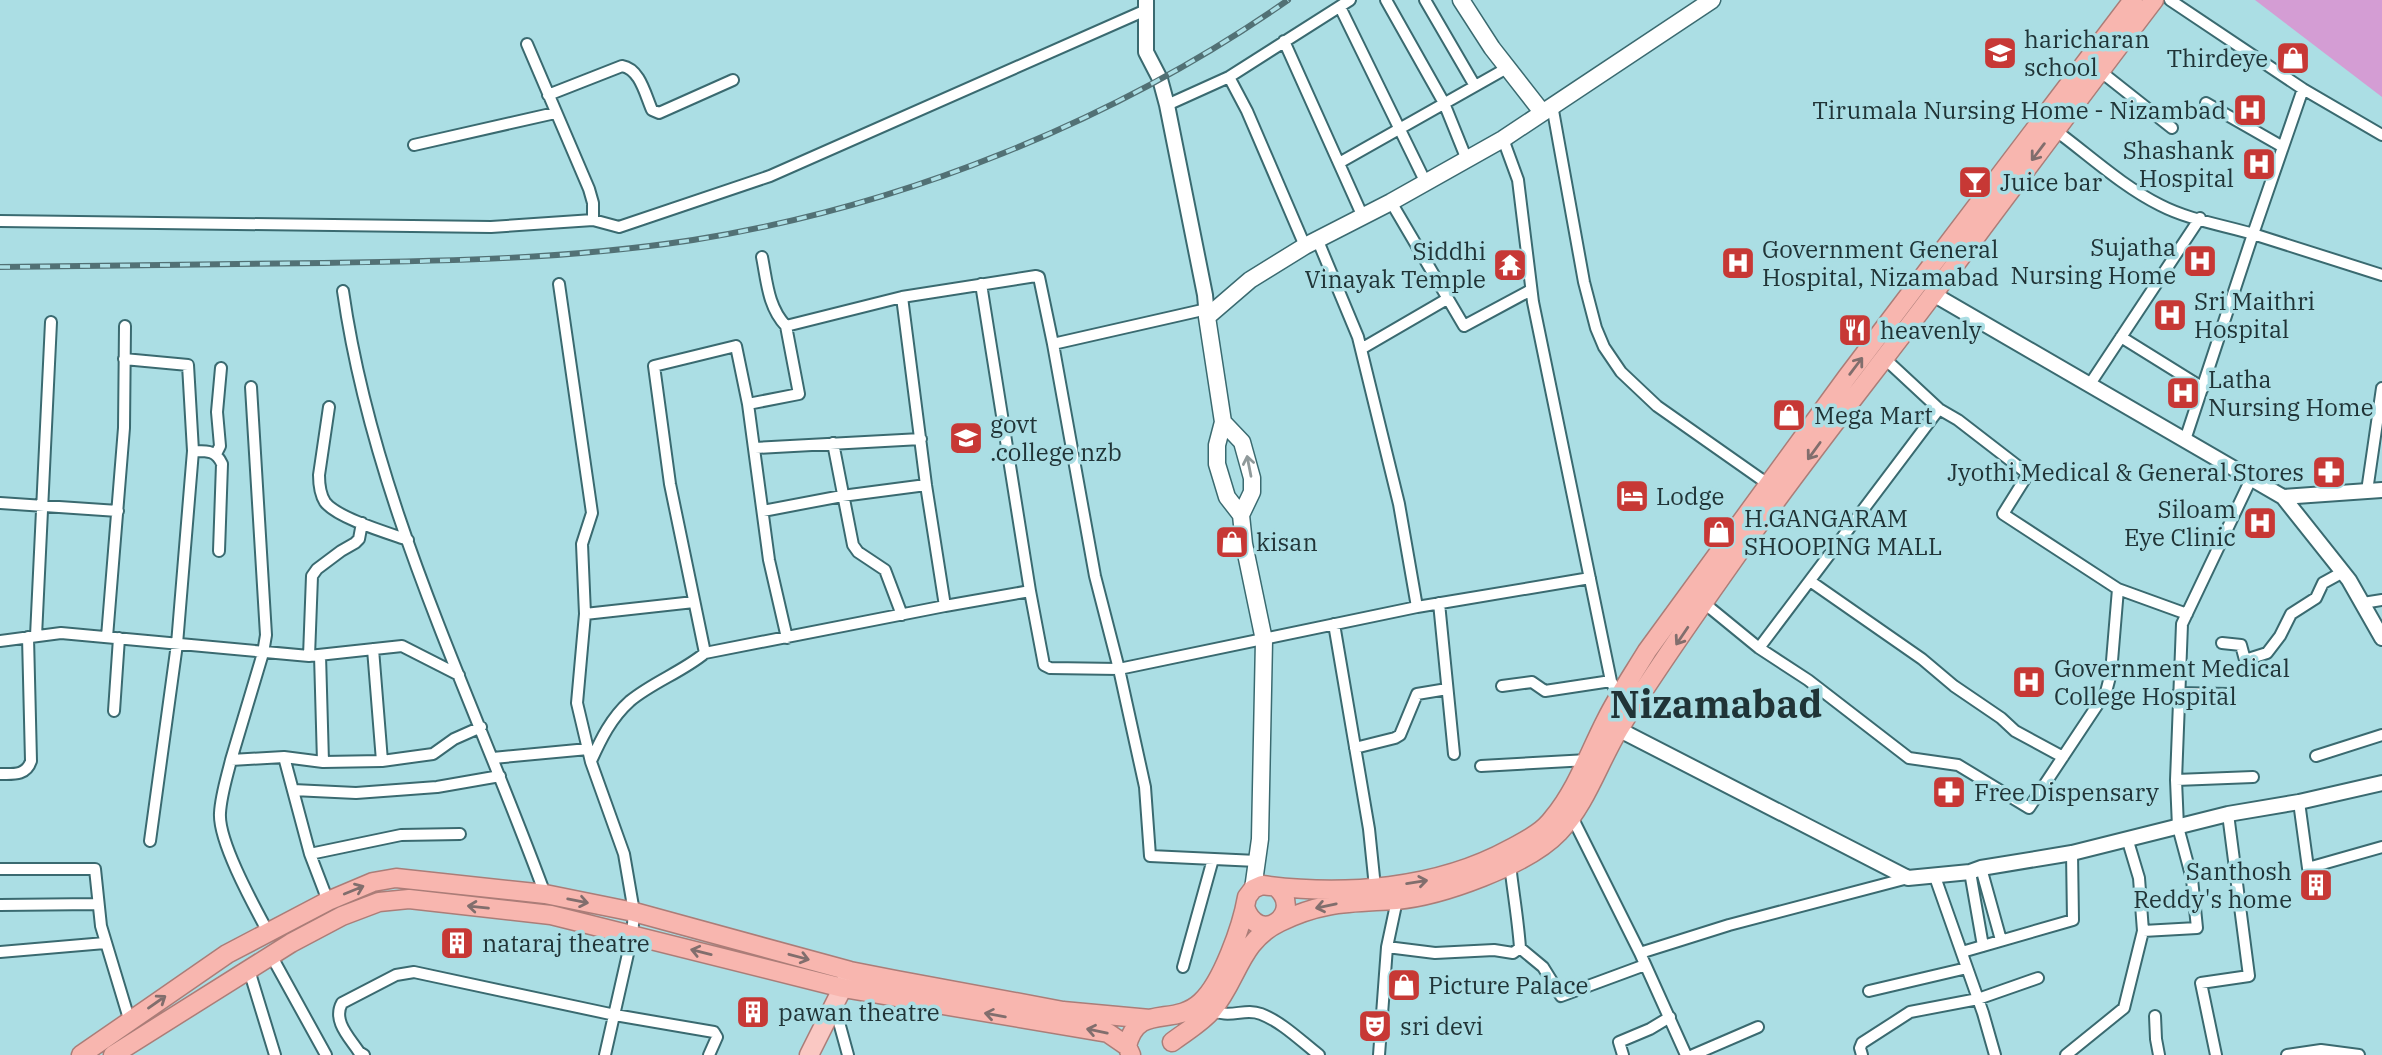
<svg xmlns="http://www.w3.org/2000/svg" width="2382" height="1055" viewBox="0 0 2382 1055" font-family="'IBM Plex Serif',serif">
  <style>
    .green { fill: #d49dd4 }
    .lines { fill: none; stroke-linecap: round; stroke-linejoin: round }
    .minor-casing { stroke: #3a6a70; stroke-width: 14 }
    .tertiary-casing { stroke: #3a6a70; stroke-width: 18 }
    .secondary-casing { stroke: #3a6a70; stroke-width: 19 }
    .primary-casing { stroke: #ab7d78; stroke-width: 21 }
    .trunk-casing { stroke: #ab7d78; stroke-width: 21 }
    .minor { stroke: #fff; stroke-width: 10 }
    .tertiary { stroke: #fff; stroke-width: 14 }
    .secondary { stroke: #fff; stroke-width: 16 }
    .primary { stroke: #fac8c3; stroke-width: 18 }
    .trunk { stroke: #f8b6af; stroke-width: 18 }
    .rail-casing { stroke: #527175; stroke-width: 6 }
    .rail { stroke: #abdee4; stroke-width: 3.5; stroke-dasharray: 10; stroke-linecap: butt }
    .oneway { stroke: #816e6d }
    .oneway2 { stroke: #909a9b }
    .labels { text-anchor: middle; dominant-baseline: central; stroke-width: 7; stroke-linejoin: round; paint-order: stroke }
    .poi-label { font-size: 24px; fill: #203437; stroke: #abdee4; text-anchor: start }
    .town-label { font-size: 38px; font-weight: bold; fill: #203437; stroke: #abdee4 }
  </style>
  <rect width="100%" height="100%" fill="#abdee4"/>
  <path class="green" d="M 2255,0 L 2382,0 L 2382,97 Z"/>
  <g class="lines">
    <g class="minor-casing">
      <path id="minor" d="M 1386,0 L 1444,103 L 1467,160
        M 1425,0 L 1475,86
        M 2170,0 L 2303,89 L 2382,135
        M 1340,7 L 1426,183
        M 1284,41 L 1363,217
        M 527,44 L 589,189 L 593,203 L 593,220
        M 2100,71 L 2172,128
        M 1229,77 L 1247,111 L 1305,246
        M 548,95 L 622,66 C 640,69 645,94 652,110 L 659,113 L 733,80
        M 2206,103 L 2283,147
        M 1167,105 L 1229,77 L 1350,0
        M 1552,105 L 1584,282 L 1596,328 L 1604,347 L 1621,372 L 1657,406 L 1768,484
        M 2055,130 C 2089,155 2122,186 2160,205 C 2189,220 2223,225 2253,234 L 2303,89
        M 1503,139 L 1518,180 L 1533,302 L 1611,681 L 1620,700
        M 414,145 L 555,113
        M 1339,163 L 1507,68
        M 1391,202 L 1464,326 L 1531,290
        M 0,221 L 491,227 L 593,220 L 619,227 L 770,176 L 1146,10
        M 1318,241 L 1358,337 L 1399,504 L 1417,607
        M 762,257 C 767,282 768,307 786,326
        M 559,284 L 592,513 L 582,544 L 585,614
        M 981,284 L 1030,591
        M 343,291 C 373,502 472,695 545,894
        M 902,297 L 786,326 L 799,394 L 748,404 L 736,346 L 654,366 L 670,484 L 705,653 L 945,606
        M 1207,309 L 1053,344 L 1039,277 L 1036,276 L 902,297 L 926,485 L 945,606 L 1030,591 L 1044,665 L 1050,668 L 1119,669 L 1145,787 L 1150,856 L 1257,861
        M 2121,337 L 2203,388
        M 1053,344 L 1095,576 L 1119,669 L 1417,607 L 1590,578
        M 1361,349 L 1447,299
        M 124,359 L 188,365 L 193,451 L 177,644 L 150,841
        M 2090,384 L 2200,218
        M 748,404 L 769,560 L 787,638
        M 329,407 L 319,475 C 319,484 320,494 325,502 C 337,518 388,533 408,540
        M 2185,440 L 2253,234 L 2382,275
        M 833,443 L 853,545 L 858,552 L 885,570 L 902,615
        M 755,448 L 921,439
        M 193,451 C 207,451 216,450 222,464 L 219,551
        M 216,454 L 220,446 L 217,412 L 221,368
        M 2367,491 L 2382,388
        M 0,503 L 118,511
        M 763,511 L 842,496 L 926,485
        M 1810,581 L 1922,659 L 1954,686 L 2001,718 L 2015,731 L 2063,757
        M 2118,589 L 2187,614
        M 1439,603 L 1454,754
        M 1704,603 L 1759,648 L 1808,680 L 1909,758 L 1958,765 L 2029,808 L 2106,692 L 2111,673 L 2118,589 L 2003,514 L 2028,474 L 1958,420 L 1939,409 L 1883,357
        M 2363,603 L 2382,600
        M 1334,624 L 1369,829 L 1375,887
        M 36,636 L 51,322
        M 107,637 L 124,428 L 125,326
        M 0,641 L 61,633 L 309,656 L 402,646 L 459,675
        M 2222,643 L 2241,645 L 2245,660 L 2267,653 L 2280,636 L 2291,614 L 2316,598 L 2323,583 L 2343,572
        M 1759,648 L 1939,409
        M 373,649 L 382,761
        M 320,655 L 323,762
        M 309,656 L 312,576 L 317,569 L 341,551 L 355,543 L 359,539 L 362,523
        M 1502,686 L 1532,682 L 1545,691 L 1611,681
        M 2178,693 L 2230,694
        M 114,711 L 119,638
        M 1355,748 L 1395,738 L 1400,735 L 1417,694 L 1447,689
        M 2316,756 L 2382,735
        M 284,757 L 310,854
        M 493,758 L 588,749
        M 231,760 L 263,653 L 266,635 L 251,387
        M 591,761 C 601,739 611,718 630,701 C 653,682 682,672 705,653
        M 1481,766 L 1588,760
        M 0,774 C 13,774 26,776 31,761 L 28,637
        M 2176,780 L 2253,777
        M 293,790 L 356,793 L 437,787 L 500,776
        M 2299,802 L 2308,868 L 2382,847
        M 1572,817 L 1640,953 L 1686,1055
        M 1981,868 L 2001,940
        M 0,869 L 95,869 L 101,926 L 130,1022
        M 1970,872 L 1983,946
        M 1935,877 L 1983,1013 L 1995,1055
        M 328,901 L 310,854 L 401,835 L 460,834
        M 0,905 L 97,904
        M 2143,931 L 2197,928 L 2192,879 L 2178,827 L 2176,780 L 2182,624 L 2251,479
        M 268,932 C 254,906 218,841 220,813 C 221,795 227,777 231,760 L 284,757 L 323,762 L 382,761 L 433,754 L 454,739 L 481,727
        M 1387,947 L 1435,953 L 1494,950 L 1513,953 L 1520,948 C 1518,919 1513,892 1510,864
        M 1520,948 L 1543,967 L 1561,996 L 1645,965
        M 0,952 L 105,943
        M 1962,952 L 2073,920 L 2072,853
        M 1640,953 L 1729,925 L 1908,878
        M 272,957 L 326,1055
        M 1183,967 L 1213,859
        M 249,970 L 275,1055
        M 1869,991 L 1967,968
        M 834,1004 L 848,1055
        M 1207,1008 C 1230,1021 1243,1007 1261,1014 C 1282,1022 1301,1041 1319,1055
        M 2155,1016 L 2156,1039 L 2159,1055
        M 364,1055 L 359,1052 C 350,1038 332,1021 342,1003 L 396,975 L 414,972 L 615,1015 L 714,1032 L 717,1037 L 709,1055
        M 605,1055 L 632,936 L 634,912 L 624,854 L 591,762 L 577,703 L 585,614 L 694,602
        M 1379,1055 L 1387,947 L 1397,900
        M 1623,1055 L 1619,1042 L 1650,1029 L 1670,1017
        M 1693,1055 L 1758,1027
        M 1862,1055 L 1860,1048 L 1862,1043 L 1910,1012 L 1978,999 L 2038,978
        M 2066,1055 L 2124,1008 L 2143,931 L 2139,878 L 2127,838
        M 2216,1055 L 2201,983 L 2249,976 L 2228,814
        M 2287,1055 L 2321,1050 L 2359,1055"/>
    </g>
    <g class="tertiary-casing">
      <path id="tertiary" d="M 1146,0 L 1146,52 L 1160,79 L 1167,105 L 1205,295 L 1207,317
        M 1933,294 L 2283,497 L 2349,580 L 2382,638
        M 2283,497 L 2382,490
        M 1612,726 L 1908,878 L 1970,872 L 1981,868 L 2072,853 L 2228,814 L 2299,802 L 2382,783"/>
    </g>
    <g class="secondary-casing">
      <path id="secondary" d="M 1461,0 L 1492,48 L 1542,112
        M 1223,422 L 1242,442 L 1252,478 L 1252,492 L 1241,515
        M 1253,889 L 1260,839 L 1264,640 L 1244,544 L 1241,515 L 1227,497 L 1217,464 L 1217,445 L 1223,422 L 1207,317 L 1250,280 L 1305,246 L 1391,202 L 1503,139 L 1712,0"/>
    </g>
    <g class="primary-casing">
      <path id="primary" d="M 809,1055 L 848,977"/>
    </g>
    <g class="trunk-casing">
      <path id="trunk" d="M 1245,907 C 1259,948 1306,912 1276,887
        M 1172,1042 C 1185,1032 1203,1022 1213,1009 C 1238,979 1240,941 1280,922 C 1323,901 1350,903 1396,900 C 1441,896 1528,865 1559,832 C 1586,804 1599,762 1619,729 C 1654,672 1694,616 1732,562 C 1796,470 1867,382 1934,293 C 2007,195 2080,97 2154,0
        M 81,1055 L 227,954 L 328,901 L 373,882 L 396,878 L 545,894 L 634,912 L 850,971 L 896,980 L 1063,1011 L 1150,1019
        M 113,1055 L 291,943 L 342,916 L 379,902 L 409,899 L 551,915 L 843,988 L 1108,1033 L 1127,1046
        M 1131,1055 L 1127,1046 C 1138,1002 1173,1028 1201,1002 C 1222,983 1242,926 1247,897 L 1253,889 L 1262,885 C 1344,896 1437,889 1510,849 C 1526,840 1542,833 1553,818 C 1577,789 1589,753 1606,720 C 1618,696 1633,674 1647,651 L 1847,377 L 2133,0"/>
    </g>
    <use href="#minor" class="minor"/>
    <use href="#tertiary" class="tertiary"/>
    <use href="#secondary" class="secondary"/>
    <use href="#primary" class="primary"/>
    <use href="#trunk" class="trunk"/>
    <g class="rail-casing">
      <path id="rail" d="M 0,267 C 108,266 215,264 323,263 C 447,261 570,259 693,240 C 901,207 1115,121 1288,0"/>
    </g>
    <use href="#rail" class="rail"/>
  </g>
  <defs><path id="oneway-shaft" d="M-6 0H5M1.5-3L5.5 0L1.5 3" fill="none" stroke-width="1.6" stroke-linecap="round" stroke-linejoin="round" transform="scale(1.75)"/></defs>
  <g class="oneway">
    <use href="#oneway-shaft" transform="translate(2038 152) rotate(127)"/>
    <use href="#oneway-shaft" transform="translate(1856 366) rotate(-53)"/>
    <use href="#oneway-shaft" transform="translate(1814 451) rotate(126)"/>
    <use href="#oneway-shaft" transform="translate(1682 636) rotate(124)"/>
    <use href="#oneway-shaft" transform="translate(1417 882) rotate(-9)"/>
    <use href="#oneway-shaft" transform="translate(354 890) rotate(-22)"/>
    <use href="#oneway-shaft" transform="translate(578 901) rotate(11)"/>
    <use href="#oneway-shaft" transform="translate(1326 906) rotate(168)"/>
    <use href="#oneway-shaft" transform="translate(478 907) rotate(-174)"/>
    <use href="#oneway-shaft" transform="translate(701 952) rotate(-166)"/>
    <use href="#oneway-shaft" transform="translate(799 957) rotate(15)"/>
    <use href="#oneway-shaft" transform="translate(157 1002) rotate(-35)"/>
    <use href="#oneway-shaft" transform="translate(995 1015) rotate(-170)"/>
    <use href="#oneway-shaft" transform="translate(1097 1031) rotate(-168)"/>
  </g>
  <use class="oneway2" href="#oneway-shaft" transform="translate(1249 466) rotate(-101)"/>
  <defs>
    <g id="school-square" transform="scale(1.75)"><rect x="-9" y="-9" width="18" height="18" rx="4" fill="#c73835" stroke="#abdee4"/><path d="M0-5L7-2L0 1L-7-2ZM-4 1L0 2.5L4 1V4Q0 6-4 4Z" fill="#fff"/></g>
    <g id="shop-square" transform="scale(1.75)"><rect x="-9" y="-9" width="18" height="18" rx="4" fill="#c73835" stroke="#abdee4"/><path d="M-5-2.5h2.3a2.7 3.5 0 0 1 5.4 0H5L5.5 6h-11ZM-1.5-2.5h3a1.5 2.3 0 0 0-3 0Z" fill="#fff"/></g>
    <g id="hospital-square" transform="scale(1.75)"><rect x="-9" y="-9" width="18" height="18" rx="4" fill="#c73835" stroke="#abdee4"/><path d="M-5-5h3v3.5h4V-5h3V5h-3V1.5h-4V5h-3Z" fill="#fff"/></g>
    <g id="bar-square" transform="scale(1.75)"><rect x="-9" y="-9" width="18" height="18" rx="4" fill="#c73835" stroke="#abdee4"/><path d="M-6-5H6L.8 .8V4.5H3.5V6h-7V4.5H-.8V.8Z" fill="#fff"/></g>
    <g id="temple-square" transform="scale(1.75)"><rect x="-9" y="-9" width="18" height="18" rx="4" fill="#c73835" stroke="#abdee4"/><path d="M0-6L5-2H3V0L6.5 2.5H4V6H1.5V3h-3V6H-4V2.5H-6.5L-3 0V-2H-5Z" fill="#fff"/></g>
    <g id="restaurant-square" transform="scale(1.75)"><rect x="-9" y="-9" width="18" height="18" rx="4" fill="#c73835" stroke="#abdee4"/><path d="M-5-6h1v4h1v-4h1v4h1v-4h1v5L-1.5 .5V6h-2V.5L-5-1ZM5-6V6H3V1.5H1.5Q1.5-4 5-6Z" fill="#fff"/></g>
    <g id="university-square" transform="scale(1.75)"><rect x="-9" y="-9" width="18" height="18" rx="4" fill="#c73835" stroke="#abdee4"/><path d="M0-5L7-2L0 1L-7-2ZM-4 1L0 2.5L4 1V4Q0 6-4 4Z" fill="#fff"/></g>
    <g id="pharmacy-square" transform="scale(1.75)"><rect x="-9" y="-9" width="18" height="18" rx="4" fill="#c73835" stroke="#abdee4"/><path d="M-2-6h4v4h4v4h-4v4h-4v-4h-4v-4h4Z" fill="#fff"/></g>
    <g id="hotel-square" transform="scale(1.75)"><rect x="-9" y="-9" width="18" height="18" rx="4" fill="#c73835" stroke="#abdee4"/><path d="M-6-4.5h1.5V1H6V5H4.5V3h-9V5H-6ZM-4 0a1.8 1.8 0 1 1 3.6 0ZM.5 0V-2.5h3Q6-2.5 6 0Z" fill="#fff"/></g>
    <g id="building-square" transform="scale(1.75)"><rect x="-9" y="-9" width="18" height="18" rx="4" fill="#c73835" stroke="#abdee4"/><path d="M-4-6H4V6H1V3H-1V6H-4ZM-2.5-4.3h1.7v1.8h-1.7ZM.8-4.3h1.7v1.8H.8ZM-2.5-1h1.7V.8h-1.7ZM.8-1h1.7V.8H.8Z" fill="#fff"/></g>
    <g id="theatre-square" transform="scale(1.75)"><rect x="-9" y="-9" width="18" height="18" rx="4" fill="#c73835" stroke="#abdee4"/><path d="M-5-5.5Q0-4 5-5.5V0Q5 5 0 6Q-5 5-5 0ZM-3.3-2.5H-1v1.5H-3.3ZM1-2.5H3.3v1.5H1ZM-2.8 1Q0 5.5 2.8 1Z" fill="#fff"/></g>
  </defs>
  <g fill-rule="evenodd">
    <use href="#school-square" x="2000" y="53"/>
    <use href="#shop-square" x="2293" y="58"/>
    <use href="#hospital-square" x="2250" y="110"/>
    <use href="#hospital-square" x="2259" y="164"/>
    <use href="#bar-square" x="1975" y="182"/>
    <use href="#hospital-square" x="2200" y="261"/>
    <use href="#hospital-square" x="1738" y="263"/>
    <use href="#temple-square" x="1510" y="265"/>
    <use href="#hospital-square" x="2170" y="315"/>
    <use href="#restaurant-square" x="1855" y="330"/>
    <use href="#hospital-square" x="2183" y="393"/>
    <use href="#shop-square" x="1789" y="415"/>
    <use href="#university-square" x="966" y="438"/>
    <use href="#pharmacy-square" x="2329" y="472"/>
    <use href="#hotel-square" x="1632" y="496"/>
    <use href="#hospital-square" x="2260" y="523"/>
    <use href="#shop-square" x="1719" y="532"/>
    <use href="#shop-square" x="1232" y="542"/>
    <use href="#hospital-square" x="2029" y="682"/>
    <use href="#pharmacy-square" x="1949" y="792"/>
    <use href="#building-square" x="2316" y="885"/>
    <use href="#building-square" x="457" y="943"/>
    <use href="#shop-square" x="1404" y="985"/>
    <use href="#building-square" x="753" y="1012"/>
    <use href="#theatre-square" x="1375" y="1026"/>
  </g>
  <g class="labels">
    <g class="poi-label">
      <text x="2024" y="39">haricharan<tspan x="2024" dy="28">school</tspan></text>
      <text x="2268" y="58" text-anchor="end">Thirdeye</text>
      <text x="2226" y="110" text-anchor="end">Tirumala Nursing Home - Nizambad</text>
      <text x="2234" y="150" text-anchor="end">Shashank<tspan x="2234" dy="28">Hospital</tspan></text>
      <text x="2000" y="182">Juice bar</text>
      <text x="2176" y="247" text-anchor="end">Sujatha<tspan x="2176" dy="28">Nursing Home</tspan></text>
      <text x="1762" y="249">Government General<tspan x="1762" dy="28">Hospital, Nizamabad</tspan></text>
      <text x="1486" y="251" text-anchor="end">Siddhi<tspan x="1486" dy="28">Vinayak Temple</tspan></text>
      <text x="2194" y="301">Sri Maithri<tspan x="2194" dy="28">Hospital</tspan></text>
      <text x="1880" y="330">heavenly</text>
      <text x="2208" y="379">Latha<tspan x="2208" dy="28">Nursing Home</tspan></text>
      <text x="1814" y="415">Mega Mart</text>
      <text x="990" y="424">govt<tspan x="990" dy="28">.college nzb</tspan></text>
      <text x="2304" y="472" text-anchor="end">Jyothi Medical &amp; General Stores</text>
      <text x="1656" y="496">Lodge</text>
      <text x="2236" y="509" text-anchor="end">Siloam<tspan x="2236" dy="28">Eye Clinic</tspan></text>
      <text x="1744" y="518">H.GANGARAM<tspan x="1744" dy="28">SHOOPING MALL</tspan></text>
      <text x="1256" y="542">kisan</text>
      <text x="2054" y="668">Government Medical<tspan x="2054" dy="28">College Hospital</tspan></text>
      <text x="1974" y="792">Free Dispensary</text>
      <text x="2292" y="871" text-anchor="end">Santhosh<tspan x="2292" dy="28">Reddy's home</tspan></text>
      <text x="482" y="943">nataraj theatre</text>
      <text x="1428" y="985">Picture Palace</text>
      <text x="778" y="1012">pawan theatre</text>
      <text x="1400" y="1026">sri devi</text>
    </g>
    <g class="town-label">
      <text x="1716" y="703">Nizamabad</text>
    </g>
  </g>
</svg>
